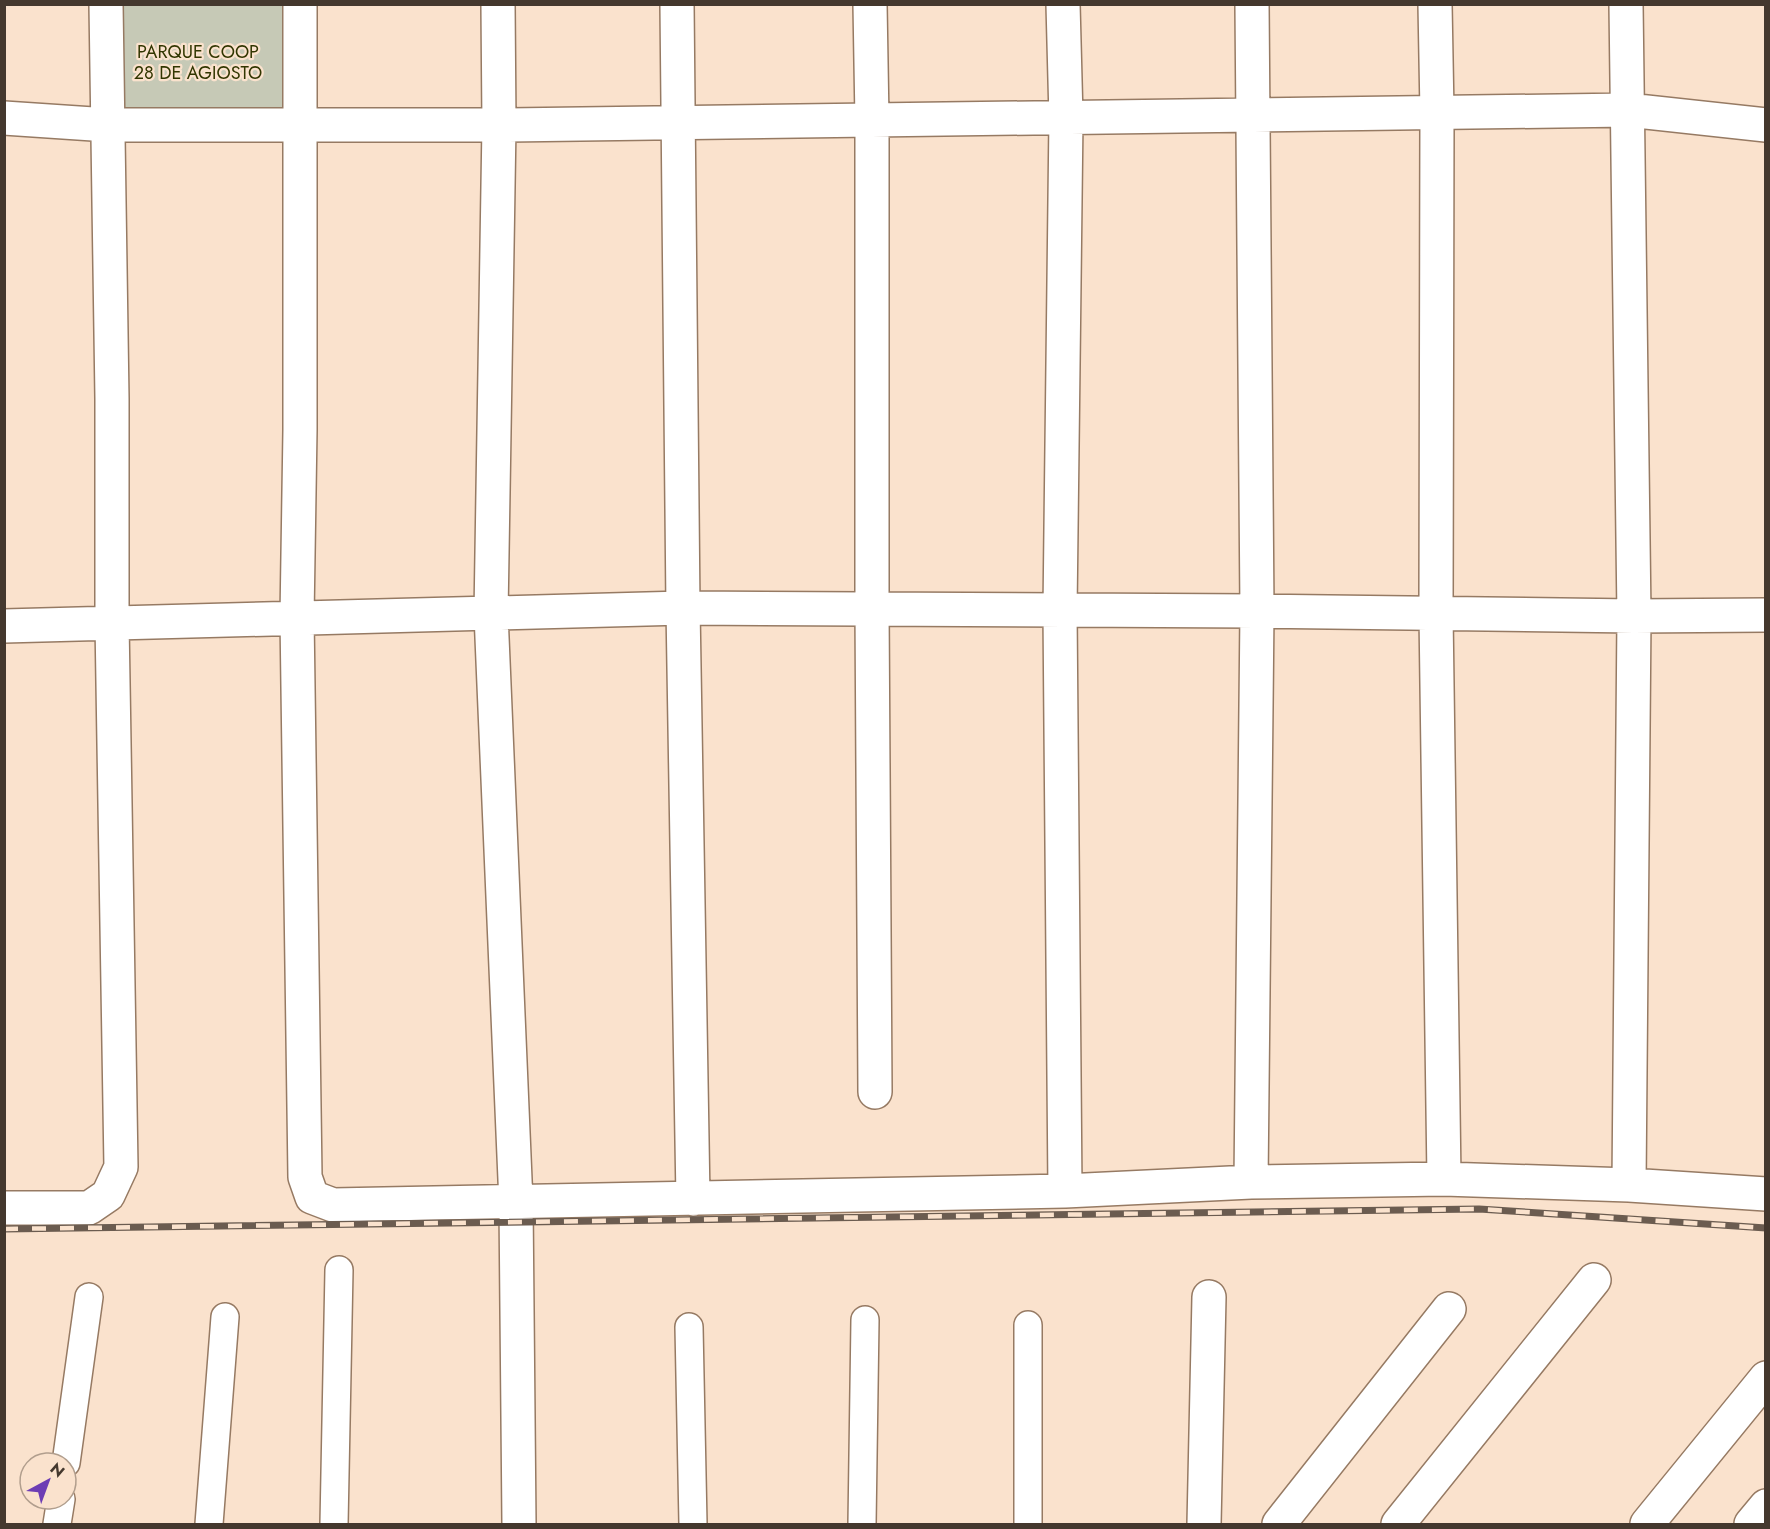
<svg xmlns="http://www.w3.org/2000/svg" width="1770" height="1529" viewBox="0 0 1770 1529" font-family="Jost,sans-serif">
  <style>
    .green { fill: #c6c9b6 }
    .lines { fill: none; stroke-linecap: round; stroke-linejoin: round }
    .pedestrian-casing { stroke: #967a63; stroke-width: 30 }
    .minor-casing { stroke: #967a63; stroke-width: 36 }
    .tertiary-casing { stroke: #967a63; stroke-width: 36 }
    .pedestrian { stroke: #fff; stroke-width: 27 }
    .minor { stroke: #fff; stroke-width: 33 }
    .tertiary { stroke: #fff; stroke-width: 33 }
    .rail-casing { stroke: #6b5c50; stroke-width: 7 }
    .rail { stroke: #fae2cd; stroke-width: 4.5; stroke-dasharray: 14; stroke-linecap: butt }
    .labels { text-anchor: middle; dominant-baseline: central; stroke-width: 4.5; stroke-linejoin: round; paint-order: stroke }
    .park-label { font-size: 18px; fill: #313601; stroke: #fae2cd }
  </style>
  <rect width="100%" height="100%" fill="#fae2cd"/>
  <path class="green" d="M 108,5 L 298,5 L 297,123 L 109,120 Z"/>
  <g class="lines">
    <g class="pedestrian-casing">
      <path id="pedestrian" d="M 1028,1325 L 1028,1524
        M 689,1327 L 693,1524
        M 66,1463 L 89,1297
        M 57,1524 L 61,1499
        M 209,1524 L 225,1317
        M 334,1524 L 339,1270
        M 862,1524 L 865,1320"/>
    </g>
    <g class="minor-casing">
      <path id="minor" d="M 300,4 L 300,430 L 297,617 L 305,1177 L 312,1197 L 333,1205 L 1065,1191 L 1251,1182 L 1444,1179 L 1629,1185 L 1766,1194
        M 498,4 L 499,125 L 491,614 L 516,1203 L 519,1524
        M 677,4 L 683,608 L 693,1199
        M 870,4 L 872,121 L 872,608 L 875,1092
        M 1063,4 L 1066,118 L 1060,611 L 1065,1191
        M 1435,4 L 1437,113 L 1436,614 L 1444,1179
        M 1626,4 L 1634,616 L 1629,1185
        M 4,118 L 108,125 L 499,125 L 1628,110 L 1766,125
        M 4,626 L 683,608 L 1257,611 L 1634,616 L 1766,615
        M 1251,1182 L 1257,611 L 1252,4
        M 4,1208 L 89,1208 L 108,1195 L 121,1167 L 112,622 L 112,399 L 106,4
        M 1204,1524 L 1209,1297
        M 1279,1524 L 1449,1309
        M 1398,1524 L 1594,1280"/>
    </g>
    <g class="tertiary-casing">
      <path id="tertiary" d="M 1647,1524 L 1766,1378
        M 1751,1524 L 1766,1506"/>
    </g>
    <use href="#pedestrian" class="pedestrian"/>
    <use href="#minor" class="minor"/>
    <use href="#tertiary" class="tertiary"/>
    <g class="rail-casing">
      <path id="rail" d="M 4,1229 L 1479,1209 L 1766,1228"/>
    </g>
    <use href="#rail" class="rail"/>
  </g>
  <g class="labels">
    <g class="park-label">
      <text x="198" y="52">PARQUE COOP<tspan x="198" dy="21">28 DE AGIOSTO</tspan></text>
    </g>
  </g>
  <rect width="1770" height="1529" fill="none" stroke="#44382e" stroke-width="12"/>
  <g transform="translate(48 1481) rotate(41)"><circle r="28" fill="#fae2cd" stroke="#b19e8d" stroke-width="1.5"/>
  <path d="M0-4.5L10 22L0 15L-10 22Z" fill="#6d3db4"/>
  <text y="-9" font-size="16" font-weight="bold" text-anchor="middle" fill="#44382e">N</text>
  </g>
</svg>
